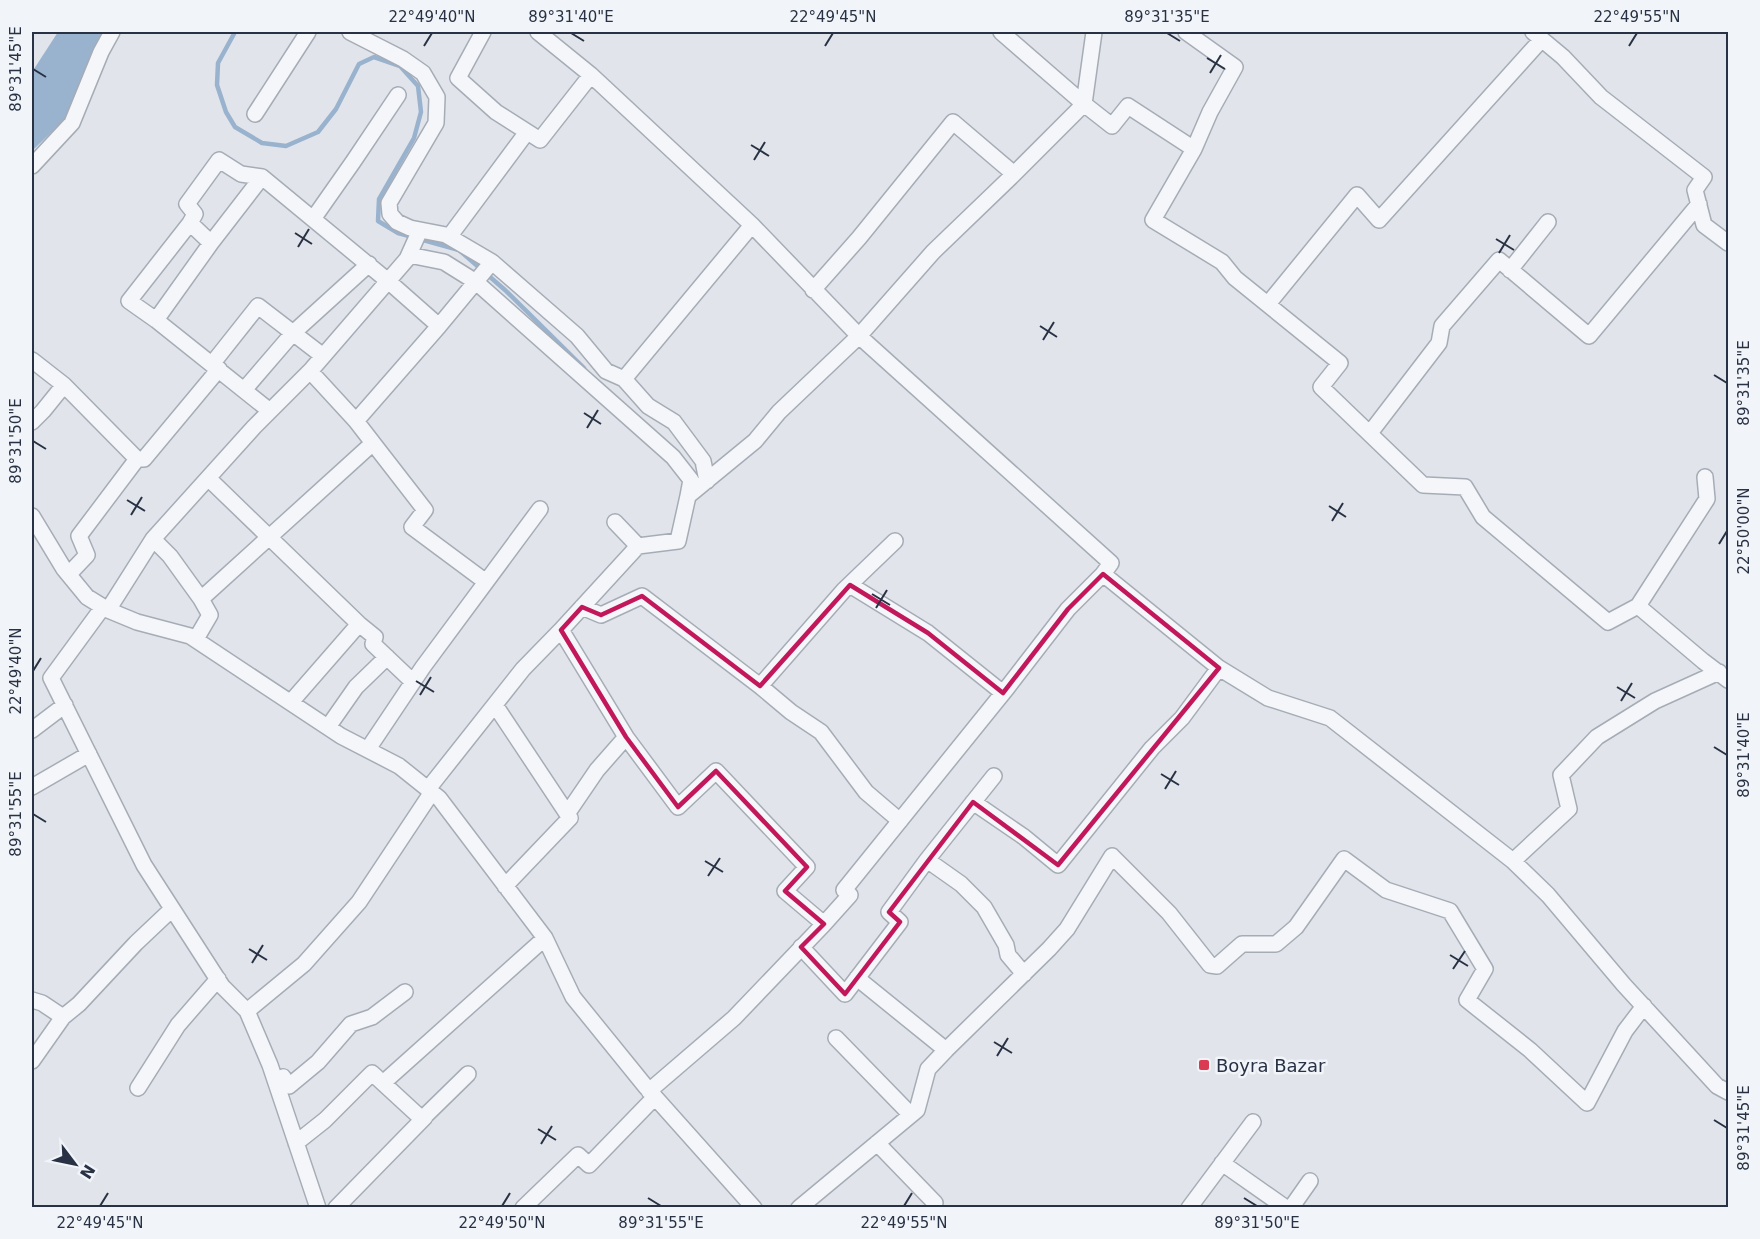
<svg xmlns="http://www.w3.org/2000/svg" width="1760" height="1239" viewBox="0 0 1760 1239" font-family="'DejaVu Sans',sans-serif">
  <style>
    .water { fill: #99b2ce }
    .lines { fill: none; stroke-linecap: round; stroke-linejoin: round }
    .stream { stroke: #99b2ce; stroke-width: 4.5 }
    .minor-casing { stroke: #a6acb6; stroke-width: 18 }
    .minor { stroke: #f4f6f9; stroke-width: 15 }
    .marked { fill: none; stroke: #c2185b; stroke-width: 4.5; stroke-linejoin: round }
    .ticks { fill: none; stroke: #283244; stroke-width: 2 }
    .poi-dot { fill: #db3b52; stroke: #f1f4f8; stroke-width: 2 }
    .labels { text-anchor: middle; dominant-baseline: central; stroke-width: 5; stroke-linejoin: round; paint-order: stroke }
    .poi-label { font-size: 18px; fill: #283244; stroke: #f1f4f8; text-anchor: start }
    .neatline { fill: none; stroke: #283244; stroke-width: 2 }
    .ticks-label { font-size: 15px; text-anchor: middle; fill: #283244 }
  </style>
  <rect width="100%" height="100%" fill="#e1e5eb"/>
  <path class="water" d="M 58,32 L 103,32 L 67,117 L 32,151 L 32,72 Z"/>
  <g class="lines">
    <path class="stream" d="M 235,32 L 218,63 L 217,85 L 226,112 L 235,127 L 262,143 L 286,146 L 318,132 L 336,109 L 359,64 L 374,57 L 400,66 L 418,86 L 421,112 L 414,138 L 379,199 L 378,221 L 398,233 L 459,250 L 505,290 L 584,368"/>
    <g class="minor-casing">
      <path id="minor" d="M 350,32 L 403,59 L 423,73 L 437,97 L 436,123 L 389,203 L 390,214 L 397,222 L 410,228 L 446,235 L 492,262 L 577,336 L 606,371 L 624,379 L 752,225
        M 483,32 L 458,78 L 496,112 L 540,140 L 591,75
        M 538,32 L 591,75 L 752,225 L 859,336 L 1111,563 L 1103,574 L 1219,668 L 1268,698 L 1330,718 L 1513,861 L 1548,895 L 1624,985 L 1717,1086 L 1728,1092
        M 1001,32 L 1084,104 L 1014,174 L 933,252 L 859,336 L 779,412 L 755,441 L 688,496 L 678,541 L 638,546 L 561,630 L 626,737 L 678,807 L 716,771 L 807,867 L 785,891 L 824,924 L 850,895 L 844,890 L 1007,688 L 1068,609 L 1103,574
        M 1094,32 L 1084,104 L 1112,126 L 1128,106 L 1194,149 L 1153,220 L 1222,262 L 1235,278 L 1340,363 L 1321,387 L 1423,485 L 1465,487 L 1483,517 L 1608,622 L 1638,606
        M 1186,32 L 1235,67 L 1210,112 L 1194,149
        M 1533,32 L 1563,57 L 1601,97 L 1704,177 L 1695,190 L 1704,225 L 1728,243
        M 255,114 L 308,32
        M 32,166 L 72,123 L 101,52 L 112,32
        M 313,219 L 353,162 L 398,95
        M 449,237 L 527,132
        M 211,243 L 262,177
        M 409,255 L 444,262 L 476,282 L 673,457 L 691,480 L 688,496
        M 1510,270 L 1548,222
        M 813,290 L 859,238 L 953,122 L 1014,174
        M 1268,304 L 1357,195 L 1379,220 L 1542,39
        M 156,320 L 129,301 L 190,223
        M 32,360 L 64,385 L 43,411 L 32,422
        M 212,364 L 258,306 L 323,356
        M 310,371 L 356,421 L 439,326 L 492,262
        M 624,379 L 648,406 L 674,422 L 703,461 L 707,481
        M 64,385 L 137,459 L 79,536 L 87,555 L 69,574
        M 244,390 L 293,333 L 369,264
        M 270,411 L 156,320 L 211,243 L 190,223 L 195,214 L 187,204 L 219,160 L 241,174 L 262,177 L 388,281 L 439,326
        M 1370,433 L 1439,343 L 1442,326 L 1499,260 L 1589,336 L 1699,204
        M 373,443 L 425,510 L 412,527 L 486,582
        M 137,459 L 144,459 L 219,369
        M 1705,477 L 1707,499 L 1638,606 L 1703,661 L 1728,680
        M 208,478 L 359,624 L 291,702
        M 32,516 L 64,569 L 87,597 L 108,610 L 137,622 L 190,636 L 341,736 L 399,766 L 439,798 L 545,938 L 573,997 L 646,1087 L 754,1208
        M 615,522 L 638,546
        M 153,539 L 170,556 L 201,599
        M 850,585 L 928,633 L 1003,693
        M 103,607 L 51,678 L 144,865 L 222,986 L 247,1011
        M 582,607 L 601,615 L 642,596 L 760,686 L 844,590 L 895,541
        M 108,610 L 153,539 L 254,427 L 312,369 L 407,259 L 420,230
        M 359,624 L 375,637 L 373,644 L 413,682
        M 196,639 L 210,615 L 201,599 L 373,443 L 356,421
        M 760,686 L 791,712 L 821,732 L 866,792 L 900,821
        M 495,705 L 570,818 L 505,886
        M 328,727 L 356,687 L 387,657
        M 32,730 L 65,705
        M 368,749 L 423,667 L 540,509
        M 32,787 L 89,754
        M 428,789 L 523,669 L 561,630
        M 973,802 L 1024,837 L 1058,865 L 1152,748 L 1182,718 L 1219,668
        M 567,814 L 597,770 L 626,737
        M 927,860 L 961,884 L 984,907 L 1006,945 L 1008,955 L 1024,974
        M 1513,861 L 1569,809 L 1561,775 L 1597,737 L 1655,701 L 1719,672
        M 801,947 L 845,994 L 900,922 L 889,912 L 927,860 L 994,776
        M 857,978 L 946,1050 L 1049,949 L 1067,929 L 1112,856 L 1169,913 L 1210,965 L 1217,966 L 1242,944 L 1276,944 L 1296,927 L 1344,859 L 1386,890 L 1450,911 L 1485,969 L 1467,1000 L 1530,1050 L 1587,1103 L 1625,1031 L 1644,1006
        M 32,1000 L 42,1003 L 63,1017
        M 836,1038 L 911,1115
        M 32,1061 L 63,1017 L 79,1004 L 136,943 L 172,909
        M 275,1080 L 283,1077 L 289,1086 L 318,1062 L 351,1024 L 372,1017 L 405,992
        M 383,1083 L 545,938
        M 138,1088 L 178,1025 L 218,979
        M 649,1091 L 734,1018 L 824,924
        M 296,1143 L 325,1120 L 372,1073 L 422,1119 L 468,1074
        M 877,1143 L 935,1203
        M 1222,1163 L 1286,1208
        M 318,1208 L 270,1065 L 247,1011 L 304,964 L 359,902 L 432,792
        M 336,1208 L 425,1117
        M 523,1208 L 578,1155 L 589,1165 L 655,1097
        M 799,1208 L 917,1110 L 928,1069 L 946,1050
        M 1189,1208 L 1253,1122
        M 1291,1208 L 1310,1181"/>
    </g>
    <use href="#minor" class="minor"/>
  </g>
  <path class="marked" d="M 1103,574 L 1219,668 L 1058,865 L 973,802 L 889,912 L 900,922 L 845,994 L 801,947 L 824,924 L 785,891 L 807,867 L 716,771 L 678,807 L 626,737 L 561,630 L 582,607 L 601,615 L 642,596 L 760,686 L 850,585 L 928,633 L 1003,693 L 1068,609 Z"/>
  <path class="ticks" d="M 571,33 L 584,41M 1167,33 L 1180,41M 424,46 L 432,33M 825,46 L 833,33M 1629,46 L 1637,33M 1207,58 L 1225,69M 33,69 L 46,77M 1210,73 L 1221,55M 751,145 L 769,156M 754,160 L 765,142M 295,233 L 312,244M 1496,239 L 1514,250M 298,247 L 309,229M 1499,253 L 1510,235M 1040,326 L 1057,337M 1043,340 L 1054,322M 1714,375 L 1727,383M 584,413 L 601,424M 587,428 L 598,410M 33,441 L 46,449M 127,500 L 145,511M 1329,506 L 1346,517M 131,515 L 142,497M 1332,521 L 1343,503M 1719,544 L 1727,531M 872,594 L 890,605M 876,608 L 887,590M 33,671 L 41,658M 416,681 L 434,692M 1617,687 L 1635,698M 420,695 L 431,677M 1621,701 L 1632,683M 1714,747 L 1727,755M 1161,774 L 1179,785M 1165,789 L 1176,771M 33,814 L 46,822M 705,861 L 723,872M 708,876 L 720,858M 249,949 L 267,960M 1450,955 L 1468,966M 252,963 L 263,945M 1453,969 L 1465,951M 994,1042 L 1012,1053M 997,1056 L 1008,1038M 1714,1120 L 1727,1128M 538,1129 L 556,1140M 541,1144 L 552,1126M 648,1198 L 661,1206M 1244,1198 L 1257,1206M 100,1206 L 108,1193M 502,1206 L 510,1193M 904,1206 L 912,1193"/>
  <rect class="poi-dot" x="1198" y="1059" width="12" height="12" rx="3"/>
  <g class="labels">
    <g class="poi-label">
      <text x="1216" y="1065">Boyra Bazar</text>
    </g>
  </g>
  <rect width="1760" height="1239" fill="none" stroke="#f1f4f8" stroke-width="66"/>
  <g transform="translate(75 1164) rotate(122)" stroke="#f1f4f8" stroke-width="4.5" paint-order="stroke">
  <path d="M0-4.5L10 22L0 15L-10 22Z" fill="#283244"/>
  <text y="-9" font-size="16" font-weight="bold" text-anchor="middle" fill="#283244">N</text>
  </g>
  <rect x="33" y="33" width="1694" height="1173" class="neatline"/>
  <g class="ticks-label">
    <text x="432" y="22">22°49'40"N</text>
    <text x="571" y="22">89°31'40"E</text>
    <text x="833" y="22">22°49'45"N</text>
    <text x="1167" y="22">89°31'35"E</text>
    <text x="1637" y="22">22°49'55"N</text>
    <text transform="translate(16 69) rotate(-90)" y="5">89°31'45"E</text>
    <text transform="translate(1744 383) rotate(-90)" y="5">89°31'35"E</text>
    <text transform="translate(16 441) rotate(-90)" y="5">89°31'50"E</text>
    <text transform="translate(1744 531) rotate(-90)" y="5">22°50'00"N</text>
    <text transform="translate(16 671) rotate(-90)" y="5">22°49'40"N</text>
    <text transform="translate(1744 755) rotate(-90)" y="5">89°31'40"E</text>
    <text transform="translate(16 814) rotate(-90)" y="5">89°31'55"E</text>
    <text transform="translate(1744 1128) rotate(-90)" y="5">89°31'45"E</text>
    <text x="100" y="1228">22°49'45"N</text>
    <text x="502" y="1228">22°49'50"N</text>
    <text x="661" y="1228">89°31'55"E</text>
    <text x="904" y="1228">22°49'55"N</text>
    <text x="1257" y="1228">89°31'50"E</text>
  </g>
</svg>
